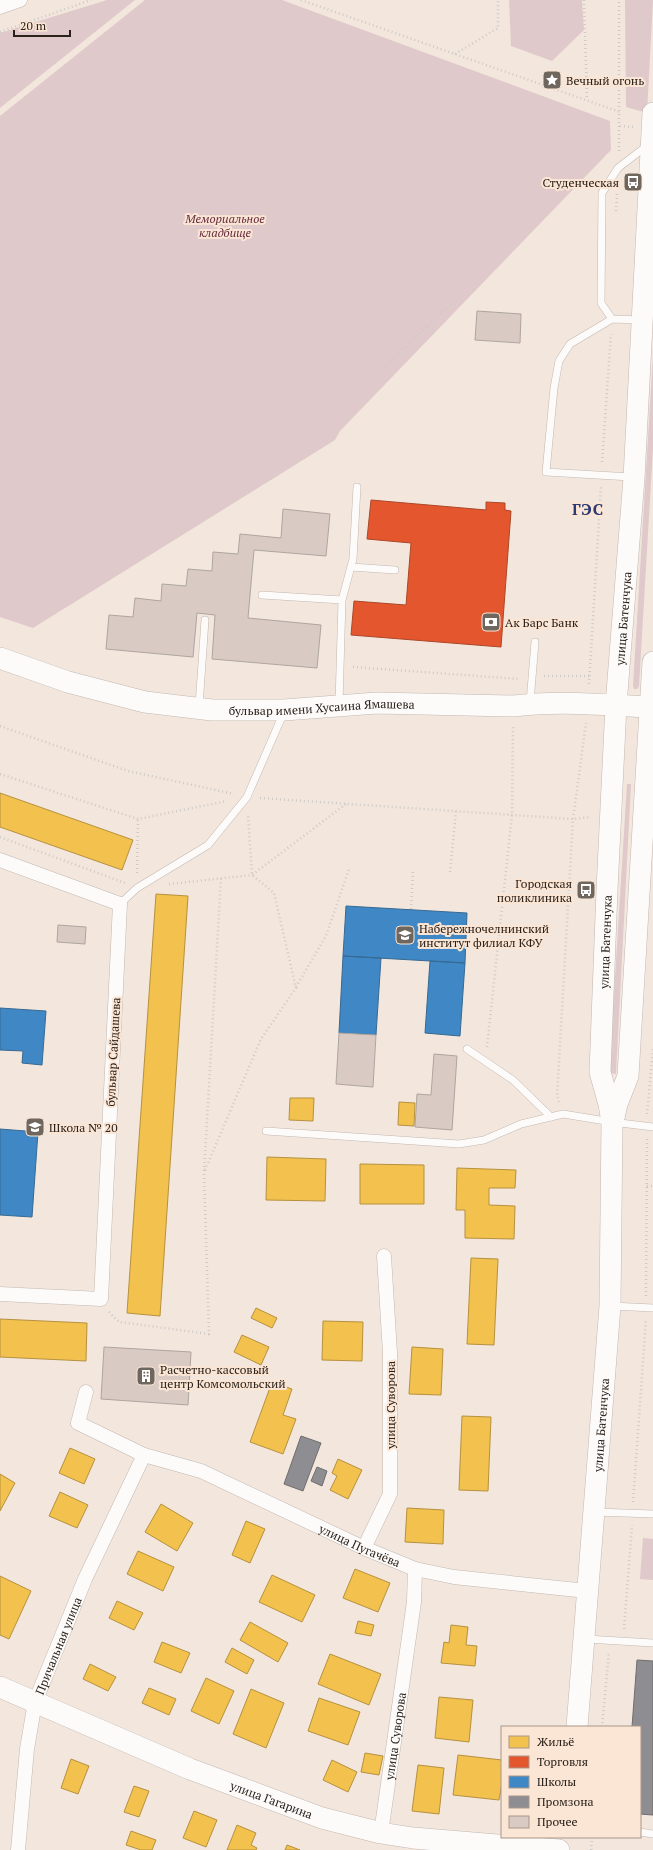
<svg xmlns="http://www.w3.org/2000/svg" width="653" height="1850" viewBox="0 0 653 1850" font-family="'PT Serif',serif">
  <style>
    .green { fill: #e0c9ca }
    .homes { fill: #f2c14e; stroke: #b6913e }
    .shops { fill: #e4572e; stroke: #ac4728 }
    .schools { fill: #3f88c5; stroke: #386992 }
    .industry { fill: #8d8d92; stroke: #6f6d6e }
    .building { fill: #d9cac4; stroke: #afa5a0 }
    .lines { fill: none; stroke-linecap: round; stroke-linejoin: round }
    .lane-casing { stroke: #c2b8b1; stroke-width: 8 }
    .street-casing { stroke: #c2b8b1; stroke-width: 15 }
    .secondary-casing { stroke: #c2b8b1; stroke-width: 22 }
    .path { stroke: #cecac7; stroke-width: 2.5; stroke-dasharray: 1 3; stroke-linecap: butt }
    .lane { stroke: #fdfbfa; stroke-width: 7 }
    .street { stroke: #fdfbfa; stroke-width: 14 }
    .secondary { stroke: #fdfbfa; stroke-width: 21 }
    .labels { text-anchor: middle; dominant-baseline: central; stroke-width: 4; stroke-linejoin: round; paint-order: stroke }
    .poi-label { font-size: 12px; fill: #29211a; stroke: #fbe5d4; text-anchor: start }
    .park-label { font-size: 12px; font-style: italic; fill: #642a3e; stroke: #fbe5d4 }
    .street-label { font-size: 12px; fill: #29211a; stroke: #fbe5d4 }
    .district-label { font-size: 16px; font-weight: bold; letter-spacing: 1px; fill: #2b3a73; stroke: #fbe5d4 }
  </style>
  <rect width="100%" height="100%" fill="#f2e6dd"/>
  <path class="green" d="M 107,0 L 135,0 L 0,108 L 0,33 Z
    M 145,0 L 282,0 L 610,121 L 611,150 L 340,431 L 335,440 L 33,628 L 0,617 L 0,116 Z
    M 509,0 L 582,0 L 584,30 L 552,61 L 511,46 Z
    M 625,0 L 653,0 L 647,113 L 626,107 Z
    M 653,356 L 653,448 L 639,686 L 637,689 L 634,689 L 633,686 Z
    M 627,784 L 631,784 L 616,1074 L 609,1073 Z
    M 643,1538 L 653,1539 L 653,1580 L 640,1579 Z"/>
  <path class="homes" d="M 0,793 L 133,840 L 122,870 L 0,827 Z
    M 156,894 L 188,896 L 160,1316 L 127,1313 Z
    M 290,1098 L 314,1098 L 313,1121 L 289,1120 Z
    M 399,1102 L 415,1103 L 414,1126 L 398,1125 Z
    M 267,1157 L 326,1159 L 325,1201 L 266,1200 Z
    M 360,1164 L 424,1165 L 424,1204 L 360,1204 Z
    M 457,1168 L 516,1170 L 515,1188 L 489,1188 L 489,1205 L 515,1206 L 514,1239 L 465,1238 L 465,1210 L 456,1210 Z
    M 471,1258 L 498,1259 L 494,1345 L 467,1344 Z
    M 256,1308 L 277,1318 L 272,1328 L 251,1318 Z
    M 0,1319 L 87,1323 L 86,1361 L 0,1357 Z
    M 323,1321 L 363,1322 L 362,1361 L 322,1360 Z
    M 242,1335 L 269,1347 L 261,1365 L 234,1352 Z
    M 412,1347 L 443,1349 L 441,1395 L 409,1394 Z
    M 272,1382 L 292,1389 L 283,1415 L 296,1419 L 283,1454 L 250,1442 Z
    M 462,1416 L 491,1417 L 488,1491 L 459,1490 Z
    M 70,1448 L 95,1459 L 84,1484 L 59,1473 Z
    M 338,1459 L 362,1470 L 348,1499 L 330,1490 L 337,1476 L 332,1473 Z
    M 0,1474 L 15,1483 L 0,1511 Z
    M 60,1492 L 88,1505 L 77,1528 L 49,1516 Z
    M 161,1504 L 193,1523 L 177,1551 L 145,1532 Z
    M 407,1508 L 444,1510 L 443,1544 L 405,1542 Z
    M 246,1521 L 265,1529 L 250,1563 L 232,1555 Z
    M 138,1551 L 174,1567 L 163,1591 L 127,1574 Z
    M 355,1569 L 390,1583 L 378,1612 L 343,1598 Z
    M 272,1575 L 315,1595 L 302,1622 L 259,1602 Z
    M 0,1576 L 31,1591 L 9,1639 L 0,1635 Z
    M 117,1601 L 143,1613 L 134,1630 L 109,1618 Z
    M 358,1621 L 374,1625 L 371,1636 L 355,1633 Z
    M 250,1622 L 288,1643 L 278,1662 L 240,1640 Z
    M 451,1625 L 468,1627 L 466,1645 L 477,1646 L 475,1666 L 441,1663 L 444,1642 L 449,1643 Z
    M 162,1642 L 190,1653 L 181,1673 L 154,1662 Z
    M 232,1648 L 254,1660 L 247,1674 L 225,1662 Z
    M 330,1654 L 381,1674 L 369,1705 L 318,1684 Z
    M 90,1664 L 116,1677 L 108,1691 L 83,1679 Z
    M 206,1678 L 234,1691 L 219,1724 L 191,1711 Z
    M 149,1688 L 176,1699 L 169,1715 L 142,1703 Z
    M 251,1689 L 284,1703 L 266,1748 L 233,1734 Z
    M 439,1697 L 473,1700 L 469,1742 L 435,1738 Z
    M 319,1698 L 360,1712 L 348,1745 L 308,1731 Z
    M 365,1753 L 383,1756 L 379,1775 L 361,1772 Z
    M 458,1755 L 502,1760 L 502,1783 L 499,1800 L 453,1795 Z
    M 71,1759 L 89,1766 L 78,1794 L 61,1788 Z
    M 332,1760 L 357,1772 L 348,1792 L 323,1780 Z
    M 418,1765 L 444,1768 L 439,1814 L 412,1811 Z
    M 134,1786 L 149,1791 L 139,1817 L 124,1812 Z
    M 194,1811 L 217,1820 L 206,1847 L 183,1838 Z
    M 237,1825 L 256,1833 L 251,1845 L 257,1848 L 256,1850 L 227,1850 Z
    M 131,1831 L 156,1840 L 152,1850 L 141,1850 L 126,1845 Z
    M 287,1845 L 300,1850 L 285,1850 Z"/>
  <path class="shops" d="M 371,500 L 486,510 L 486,502 L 505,503 L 505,510 L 511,511 L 501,647 L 351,635 L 354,601 L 406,605 L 411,543 L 367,539 Z"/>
  <path class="schools" d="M 346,906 L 467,913 L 465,963 L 343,956 Z
    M 343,956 L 381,958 L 376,1035 L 339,1033 Z
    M 430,961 L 465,963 L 460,1036 L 425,1033 Z
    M 0,1008 L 46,1011 L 42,1065 L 22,1063 L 23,1051 L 0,1050 Z
    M 0,1129 L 38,1132 L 32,1217 L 0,1215 Z"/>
  <path class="industry" d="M 301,1436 L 321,1443 L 303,1491 L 284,1484 Z
    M 317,1467 L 327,1471 L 322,1486 L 311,1481 Z
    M 637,1660 L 653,1661 L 653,1815 L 640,1814 L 640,1727 L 632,1727 Z"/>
  <path class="building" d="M 477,311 L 521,314 L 520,343 L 475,340 Z
    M 283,509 L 330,514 L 326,556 L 254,550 L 248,618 L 321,625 L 317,668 L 212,659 L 215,615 L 197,613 L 193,657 L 106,649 L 109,615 L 133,617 L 135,598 L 161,601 L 162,584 L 186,586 L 188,569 L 212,571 L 213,552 L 238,554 L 240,534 L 281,538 Z
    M 58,925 L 86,927 L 85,944 L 57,942 Z
    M 339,1033 L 376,1035 L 373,1087 L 336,1084 Z
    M 434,1054 L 457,1056 L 452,1130 L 415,1127 L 417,1094 L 431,1095 Z
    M 104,1347 L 191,1352 L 188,1405 L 101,1399 Z"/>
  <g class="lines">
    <g class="lane-casing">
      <path id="lane" d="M 612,319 L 601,303 L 602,193 L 618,168 L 648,145
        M 631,477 L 546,472 L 554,388 L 559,361 L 570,344 L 612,319 L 641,320
        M 351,567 L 395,570
        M 262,595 L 342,600
        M 530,702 L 535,642
        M 339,703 L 342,600 L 353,559 L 357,487
        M 199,706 L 205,620
        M 120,904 L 137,888 L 208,845 L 247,797 L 284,712
        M 467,1049 L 513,1080 L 551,1117
        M 266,1131 L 459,1144 L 484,1140 L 521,1124 L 563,1114 L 612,1122 L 653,1127
        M 611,1306 L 653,1308
        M 595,1512 L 653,1514
        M 586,1639 L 653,1643
        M 640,1832 L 653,1834"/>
    </g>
    <g class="street-casing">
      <g id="street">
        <path d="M 0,7 L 20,0"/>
        <path d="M 0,860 L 120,904 L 101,1299 L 0,1294"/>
        <path id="s1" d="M 86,1392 L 78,1423 L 144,1455 L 201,1471 L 364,1548 L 415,1569 L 454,1577 L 587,1591"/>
        <path d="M 364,1548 L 390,1494 L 390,1353 L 384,1256"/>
        <path id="s2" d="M 381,1833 L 414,1602 L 415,1569"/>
        <path id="s3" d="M 18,1850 L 27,1749 L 35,1702 L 85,1579 L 144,1455"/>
      </g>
    </g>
    <g class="secondary-casing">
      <g id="secondary">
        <path id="s4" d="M 0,658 L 68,682 L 145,702 L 212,710 L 284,710 L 377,703 L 514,706 C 558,700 605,705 650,707"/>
        <path d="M 613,1122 L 617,1104 L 628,1076 L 653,662"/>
        <path id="s5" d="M 0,1687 L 190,1769 L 322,1818 L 381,1833 L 413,1838 L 559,1850"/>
        <path id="s6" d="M 577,1727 L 610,1306 L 612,1122 L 609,1104 L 600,1072 L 607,890 L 616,705 L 634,478 L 653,113"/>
      </g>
    </g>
    <path class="path" d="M 301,0 L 620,112
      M 584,0 L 587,100
      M 0,32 L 91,0
      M 455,54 L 498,28 L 498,0
      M 620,126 L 634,127
      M 619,151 L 619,0
      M 616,211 L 617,194
      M 427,327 L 433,334
      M 382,369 L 451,304
      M 602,462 L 611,334
      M 353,667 L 520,679
      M 544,676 L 590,676
      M 589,684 L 601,487
      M 0,726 L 128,771 L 234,794
      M 0,774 L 138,819 L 227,801
      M 260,798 L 573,819 L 591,817
      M 0,837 L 125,883
      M 450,872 L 456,811
      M 137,873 L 138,819
      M 169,884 L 252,875 L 346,804
      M 411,909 L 413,871
      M 296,987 L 326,936 L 349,869
      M 487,1047 L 512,815 L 513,726
      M 559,1102 L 557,1096 L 573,819 L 586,723
      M 647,1114 L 653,1049
      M 205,1170 L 261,1039 L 296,988 L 274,893 L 252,875 L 248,816
      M 647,1186 L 653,1186
      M 646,1296 L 647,1139
      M 109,1312 L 119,1322 L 209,1334 L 204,1173 L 221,878
      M 633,1502 L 646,1319
      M 624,1629 L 632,1525
      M 602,1727 L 609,1652
      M 591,1850 L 592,1837"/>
    <use href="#lane" class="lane"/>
    <use href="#street" class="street"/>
    <use href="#secondary" class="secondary"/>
  </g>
  <defs>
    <g id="sight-square" transform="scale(1)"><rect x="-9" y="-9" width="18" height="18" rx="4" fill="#6f665e" stroke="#fbe5d4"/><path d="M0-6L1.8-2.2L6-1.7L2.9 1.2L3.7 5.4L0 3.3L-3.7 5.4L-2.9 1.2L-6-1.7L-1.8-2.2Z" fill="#fff"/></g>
    <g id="bus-square" transform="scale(1)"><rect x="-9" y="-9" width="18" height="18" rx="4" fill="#6f665e" stroke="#fbe5d4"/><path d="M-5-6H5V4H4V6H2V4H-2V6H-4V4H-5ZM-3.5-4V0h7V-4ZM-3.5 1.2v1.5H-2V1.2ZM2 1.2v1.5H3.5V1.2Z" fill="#fff"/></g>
    <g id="bank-square" transform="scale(1)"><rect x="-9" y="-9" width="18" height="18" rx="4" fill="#6f665e" stroke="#fbe5d4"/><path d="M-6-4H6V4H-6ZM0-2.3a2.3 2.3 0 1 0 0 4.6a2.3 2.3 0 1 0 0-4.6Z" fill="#fff"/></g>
    <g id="university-square" transform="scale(1)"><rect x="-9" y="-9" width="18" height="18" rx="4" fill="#6f665e" stroke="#fbe5d4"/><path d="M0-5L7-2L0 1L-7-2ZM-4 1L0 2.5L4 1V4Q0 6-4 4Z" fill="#fff"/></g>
    <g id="school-square" transform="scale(1)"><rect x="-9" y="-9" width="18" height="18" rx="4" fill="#6f665e" stroke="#fbe5d4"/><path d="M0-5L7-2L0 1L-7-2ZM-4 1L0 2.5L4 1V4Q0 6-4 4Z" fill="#fff"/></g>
    <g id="building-square" transform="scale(1)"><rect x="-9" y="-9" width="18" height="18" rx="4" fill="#6f665e" stroke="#fbe5d4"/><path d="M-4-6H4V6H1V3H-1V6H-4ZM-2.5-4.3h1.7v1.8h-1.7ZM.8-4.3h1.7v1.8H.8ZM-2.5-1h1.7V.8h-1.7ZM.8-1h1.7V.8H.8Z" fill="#fff"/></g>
  </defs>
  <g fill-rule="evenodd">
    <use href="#sight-square" x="552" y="80"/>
    <use href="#bus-square" x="633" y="182"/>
    <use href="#bank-square" x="491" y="622"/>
    <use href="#bus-square" x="586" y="890"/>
    <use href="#university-square" x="405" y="935"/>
    <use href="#school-square" x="35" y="1127"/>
    <use href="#building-square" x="146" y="1376"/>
  </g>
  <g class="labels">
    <g class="poi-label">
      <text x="566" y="80">Вечный огонь</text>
      <text x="619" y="182" text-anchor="end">Студенческая</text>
      <text x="505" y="622">Ак Барс Банк</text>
      <text x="572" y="883" text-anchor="end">Городская<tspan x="572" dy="14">поликлиника</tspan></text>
      <text x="419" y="928">Набережночелнинский<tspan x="419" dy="14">институт филиал КФУ</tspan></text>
      <text x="49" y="1127">Школа № 20</text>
      <text x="160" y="1369">Расчетно-кассовый<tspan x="160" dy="14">центр Комсомольский</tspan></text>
    </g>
    <g class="park-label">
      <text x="225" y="218">Мемориальное<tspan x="225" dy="14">кладбище</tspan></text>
    </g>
    <g class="street-label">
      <text stroke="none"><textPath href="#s6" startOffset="1112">улица Батенчука</textPath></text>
      <text stroke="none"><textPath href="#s4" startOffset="329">бульвар имени Хусаина Ямашева</textPath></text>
      <text stroke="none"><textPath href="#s6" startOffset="788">улица Батенчука</textPath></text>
      <text transform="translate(113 1052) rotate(-87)">бульвар Сайдашева</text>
      <text transform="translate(390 1405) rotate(-90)">улица Суворова</text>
      <text stroke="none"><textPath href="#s6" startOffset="303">улица Батенчука</textPath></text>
      <text stroke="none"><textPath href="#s1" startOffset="340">улица Пугачёва</textPath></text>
      <text stroke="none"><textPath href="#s3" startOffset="210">Причальная улица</textPath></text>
      <text stroke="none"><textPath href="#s2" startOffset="98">улица Суворова</textPath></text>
      <text stroke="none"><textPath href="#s5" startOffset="294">улица Гагарина</textPath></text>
    </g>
    <g class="district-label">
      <text x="588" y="509">ГЭС</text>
    </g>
  </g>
  <rect x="501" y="1726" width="140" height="112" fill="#fbe5d4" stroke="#a7978a"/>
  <rect x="509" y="1736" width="20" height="12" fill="#f2c14e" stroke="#a7978a"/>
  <text x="537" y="1746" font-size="12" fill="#29211a">Жильё</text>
  <rect x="509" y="1756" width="20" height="12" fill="#e4572e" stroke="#a7978a"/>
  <text x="537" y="1766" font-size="12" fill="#29211a">Торговля</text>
  <rect x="509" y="1776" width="20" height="12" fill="#3f88c5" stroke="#a7978a"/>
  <text x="537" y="1786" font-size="12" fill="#29211a">Школы</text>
  <rect x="509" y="1796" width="20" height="12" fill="#8d8d92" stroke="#a7978a"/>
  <text x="537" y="1806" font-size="12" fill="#29211a">Промзона</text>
  <rect x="509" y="1816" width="20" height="12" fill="#d9cac4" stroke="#a7978a"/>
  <text x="537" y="1826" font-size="12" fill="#29211a">Прочее</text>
  <path d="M14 30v6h56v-6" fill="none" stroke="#29211a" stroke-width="2"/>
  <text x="20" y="30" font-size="12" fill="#29211a" stroke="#fbe5d4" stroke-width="3" paint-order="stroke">20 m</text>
</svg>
